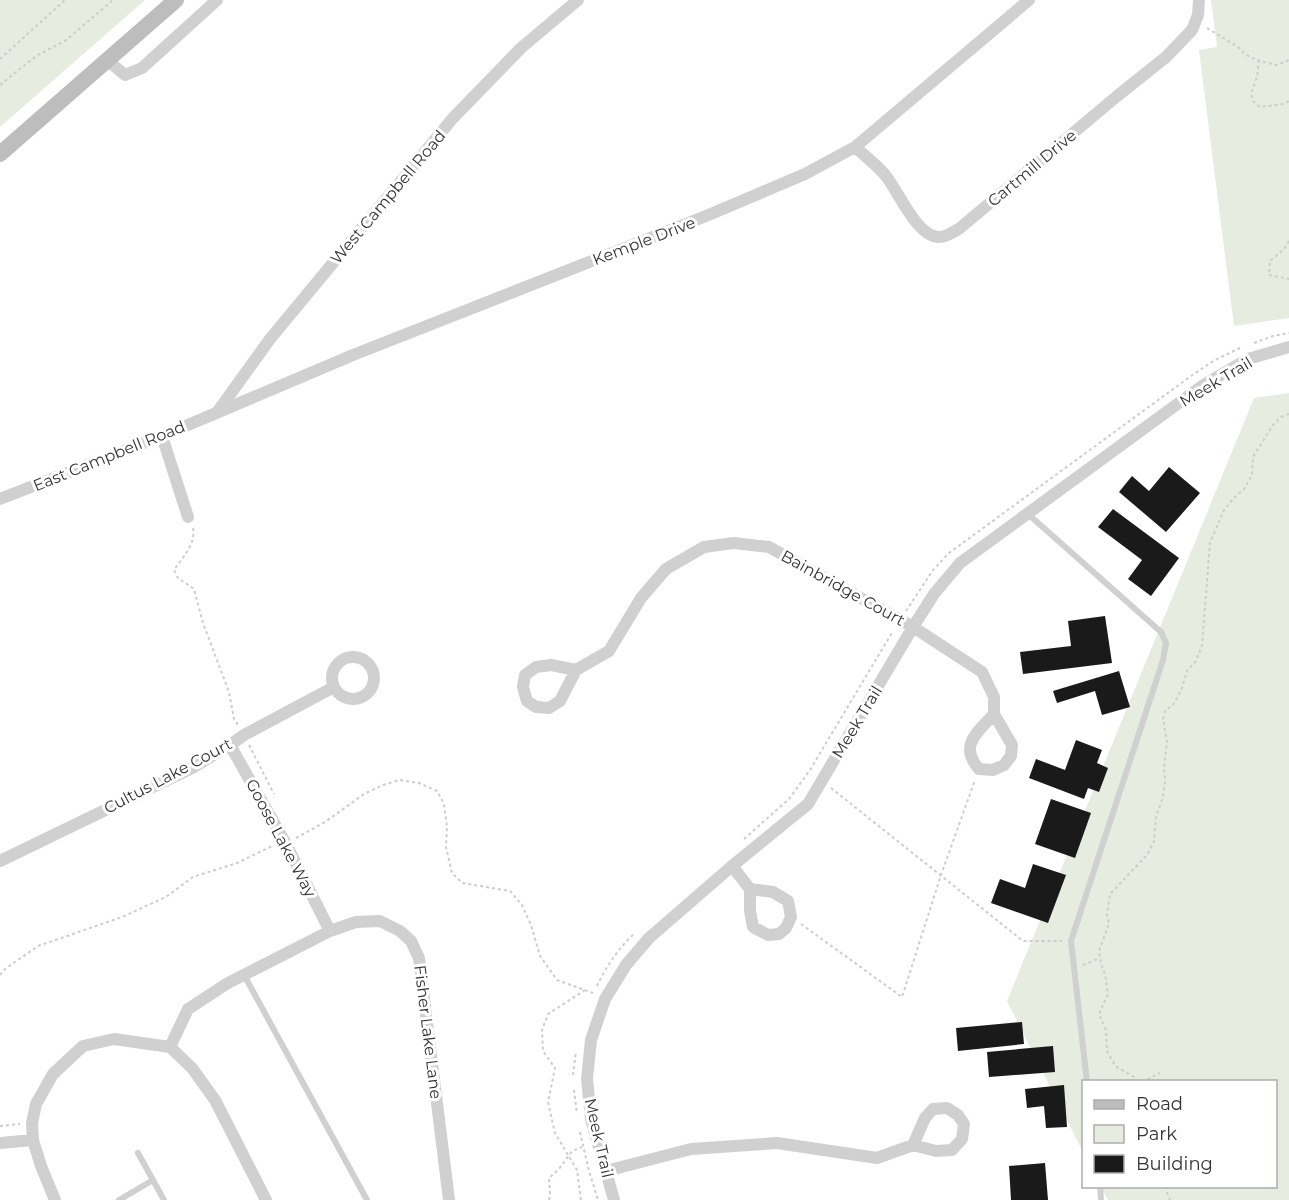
<svg xmlns="http://www.w3.org/2000/svg" width="1289" height="1200" viewBox="0 0 1289 1200" font-family="Montserrat,sans-serif">
  <style>
    .green { fill: #e6ecdf }
    .building { fill: #1a1a1a }
    .lines { fill: none; stroke-linecap: round; stroke-linejoin: round }
    .path { stroke: #cdcdcd; stroke-width: 2; stroke-dasharray: 3 3; stroke-linecap: butt }
    .service { stroke: #d0d0d0; stroke-width: 6 }
    .minor { stroke: #d0d0d0; stroke-width: 12 }
    .secondary { stroke: #bdbdbd; stroke-width: 16 }
    .labels { text-anchor: middle; dominant-baseline: central; stroke-width: 6; stroke-linejoin: round; paint-order: stroke }
    .street-label { font-size: 16px; fill: #333; stroke: #fff }
  </style>
  <rect width="100%" height="100%" fill="#fff"/>
  <path class="green" d="M 0,0 L 145,0 L 0,127 Z
    M 1211,0 L 1289,0 L 1289,318 L 1234,326 L 1199,50 L 1217,47 Z
    M 1289,393 L 1289,1200 L 1108,1200 L 1101,1187 L 1276,1186 L 1276,1082 L 1084,1082 L 1083,1152 L 1007,1001 L 1254,398 Z"/>
  <path class="building" d="M 1169,467 L 1200,493 L 1166,532 L 1119,492 L 1132,476 L 1149,491 Z
    M 1113,509 L 1179,558 L 1151,596 L 1128,579 L 1142,560 L 1098,527 Z
    M 1105,616 L 1112,663 L 1023,674 L 1020,652 L 1071,646 L 1068,621 Z
    M 1119,671 L 1130,707 L 1102,715 L 1095,691 L 1057,703 L 1053,691 Z
    M 1076,740 L 1102,750 L 1097,763 L 1108,768 L 1099,792 L 1088,788 L 1084,799 L 1029,778 L 1036,759 L 1065,770 Z
    M 1051,799 L 1091,813 L 1075,858 L 1035,844 Z
    M 1033,864 L 1066,875 L 1048,923 L 991,903 L 1000,879 L 1025,888 Z
    M 1022,1022 L 1024,1044 L 958,1051 L 956,1028 Z
    M 1053,1046 L 1055,1072 L 989,1077 L 987,1052 Z
    M 1064,1085 L 1067,1127 L 1046,1128 L 1044,1106 L 1027,1108 L 1025,1089 Z
    M 1045,1163 L 1048,1200 L 1011,1200 L 1009,1166 Z"/>
  <g class="lines">
    <path class="path" d="M 1207,28 L 1238,47 L 1245,54 L 1256,60 L 1277,65 L 1289,60
      M 0,59 L 65,0
      M 1259,60 C 1258,65 1258,71 1257,76 C 1254,89 1245,98 1260,107 L 1284,104 L 1289,101
      M 0,85 L 36,56 L 65,41 L 113,0
      M 1289,241 L 1284,249 L 1270,261 L 1269,275 L 1289,279
      M 1254,343 L 1273,336 L 1289,333
      M 193,528 C 196,544 183,557 174,570 L 178,578 L 194,589 L 203,623 L 229,692 L 234,719 L 238,725
      M 906,611 L 933,570 L 949,553 L 1191,376 L 1215,360 L 1240,348
      M 249,745 L 274,794
      M 831,788 L 1023,941 L 1062,941
      M 296,838 L 325,822 L 364,794 L 383,785 L 400,780 L 419,783 L 437,791 L 444,804 L 447,827 L 446,847 L 452,873 L 462,883 L 510,891 L 522,905 L 531,925 L 540,956 L 557,980 L 593,993
      M 744,839 L 789,799 L 810,770 L 893,631
      M 801,924 L 902,997 L 941,875 L 975,780
      M 1083,965 L 1100,958
      M 0,975 L 5,969 L 38,946 L 122,917 L 166,897 L 193,877 L 237,863 L 270,847 L 274,846
      M 597,986 C 606,967 619,947 635,933
      M 573,1075 L 576,1051
      M 1136,1082 L 1136,1078 L 1118,1068 L 1113,1062 L 1107,1051 L 1106,1030 L 1099,1014 L 1108,994 L 1105,974 L 1101,964 L 1099,951 L 1109,924 L 1107,914 L 1110,894 L 1147,855 L 1154,841 L 1156,817 L 1163,797 L 1165,782 L 1164,768 L 1167,742 L 1163,719 L 1165,711 L 1173,705 L 1181,691 L 1187,671 L 1196,661 L 1202,645 L 1210,543 L 1224,510 L 1233,499 L 1244,489 L 1252,475 L 1253,457 L 1273,425 L 1281,417 L 1289,414
      M 1142,1082 L 1160,1073
      M 574,1090 L 577,1114
      M 0,1126 L 20,1124
      M 580,1132 L 589,1171 L 598,1200
      M 1167,1186 L 1167,1193 L 1170,1200
      M 549,1200 L 550,1193 L 549,1178 L 559,1169 L 572,1151 L 582,1147
      M 581,1200 L 577,1170 L 555,1133 L 548,1102 L 555,1068 L 543,1051 L 542,1030 L 548,1014 L 585,990"/>
    <path class="service" d="M 1028,514 L 1161,632 L 1166,643 L 1163,660 L 1071,941 L 1087,1082
      M 244,975 L 367,1200
      M 138,1153 L 164,1200
      M 1100,1186 L 1101,1200
      M 119,1200 L 153,1180"/>
    <path class="minor" d="M 107,60 L 125,75 L 142,68 L 217,0
      M 855,147 C 865,156 877,165 886,176 C 898,191 917,237 939,237 C 946,237 954,232 960,228 L 1116,97 L 1166,57 L 1192,30 L 1198,15 L 1199,0
      M 218,411 L 270,339 L 453,118 L 521,48 L 578,0
      M 162,436 L 188,517
      M 0,499 L 162,436 L 353,355 L 706,216 L 805,174 L 855,147 L 1029,0
      M332 678a21 21 0 1 1 42 0a21 21 0 1 1-42 0Z
      M 576,670 L 551,665 L 536,667 L 525,675 L 523,687 L 527,701 L 536,707 L 549,708 L 560,701 L 576,670 L 609,651 L 641,598 L 666,569 L 704,547 L 734,543 L 769,547 L 913,627 L 982,672 L 994,697 L 994,714 L 1012,745 L 1011,756 L 1004,765 L 993,770 L 979,769 C 958,745 978,732 994,714
      M 230,745 L 286,844 L 330,931
      M 0,861 L 194,767 L 230,745 L 244,735 L 334,687
      M 732,866 L 750,889 L 750,911 L 753,927 L 768,935 L 779,934 L 786,928 L 791,917 L 788,901 L 773,892 L 750,889
      M 170,1047 L 188,1009 L 228,983 L 330,931 L 356,922 L 380,921 L 400,931 L 411,941 L 419,958 L 449,1200
      M 0,1143 L 33,1140
      M 606,1171 L 691,1149 L 777,1143 L 877,1158 L 913,1145 L 936,1151 L 952,1150 L 962,1139 L 964,1124 L 958,1115 L 947,1108 L 933,1109 L 925,1118 L 913,1145
      M 55,1200 L 41,1166 L 33,1140 L 32,1123 L 36,1104 L 53,1074 L 83,1046 L 114,1039 L 170,1047 L 192,1068 L 215,1100 L 266,1200
      M 614,1200 L 591,1119 L 587,1079 L 591,1040 L 605,999 L 626,965 L 649,938 L 732,866 L 808,804 L 913,627 L 934,594 L 960,563 L 1202,386 L 1248,359 L 1289,347"/>
    <path class="secondary" d="M 0,154 L 176,0"/>
  </g>
  <g class="labels">
    <g class="street-label">
      <text transform="translate(1032 168) rotate(-40)">Cartmill Drive</text>
      <text transform="translate(388 197) rotate(-50)">West Campbell Road</text>
      <text transform="translate(644 241) rotate(-21)">Kemple Drive</text>
      <text transform="translate(1216 382) rotate(-31)">Meek Trail</text>
      <text transform="translate(109 456) rotate(-22)">East Campbell Road</text>
      <text transform="translate(843 588) rotate(29)">Bainbridge Court</text>
      <text transform="translate(857 722) rotate(-59)">Meek Trail</text>
      <text transform="translate(168 776) rotate(-28)">Cultus Lake Court</text>
      <text transform="translate(281 838) rotate(62)">Goose Lake Way</text>
      <text transform="translate(428 1032) rotate(83)">Fisher Lake Lane</text>
      <text transform="translate(599 1138) rotate(77)">Meek Trail</text>
    </g>
  </g>
  <rect x="1082" y="1080" width="195" height="108" fill="#ffffff" stroke="#adadad" stroke-width="1.5"/>
  <rect x="1094" y="1100" width="30" height="9" fill="#bdbdbd" stroke="#adadad" stroke-width="1.5"/>
  <text x="1136" y="1110" font-size="18" fill="#333333">Road</text>
  <rect x="1094" y="1125" width="30" height="18" fill="#e6ecdf" stroke="#adadad" stroke-width="1.5"/>
  <text x="1136" y="1140" font-size="18" fill="#333333">Park</text>
  <rect x="1094" y="1155" width="30" height="18" fill="#1a1a1a" stroke="#adadad" stroke-width="1.5"/>
  <text x="1136" y="1170" font-size="18" fill="#333333">Building</text>
</svg>
